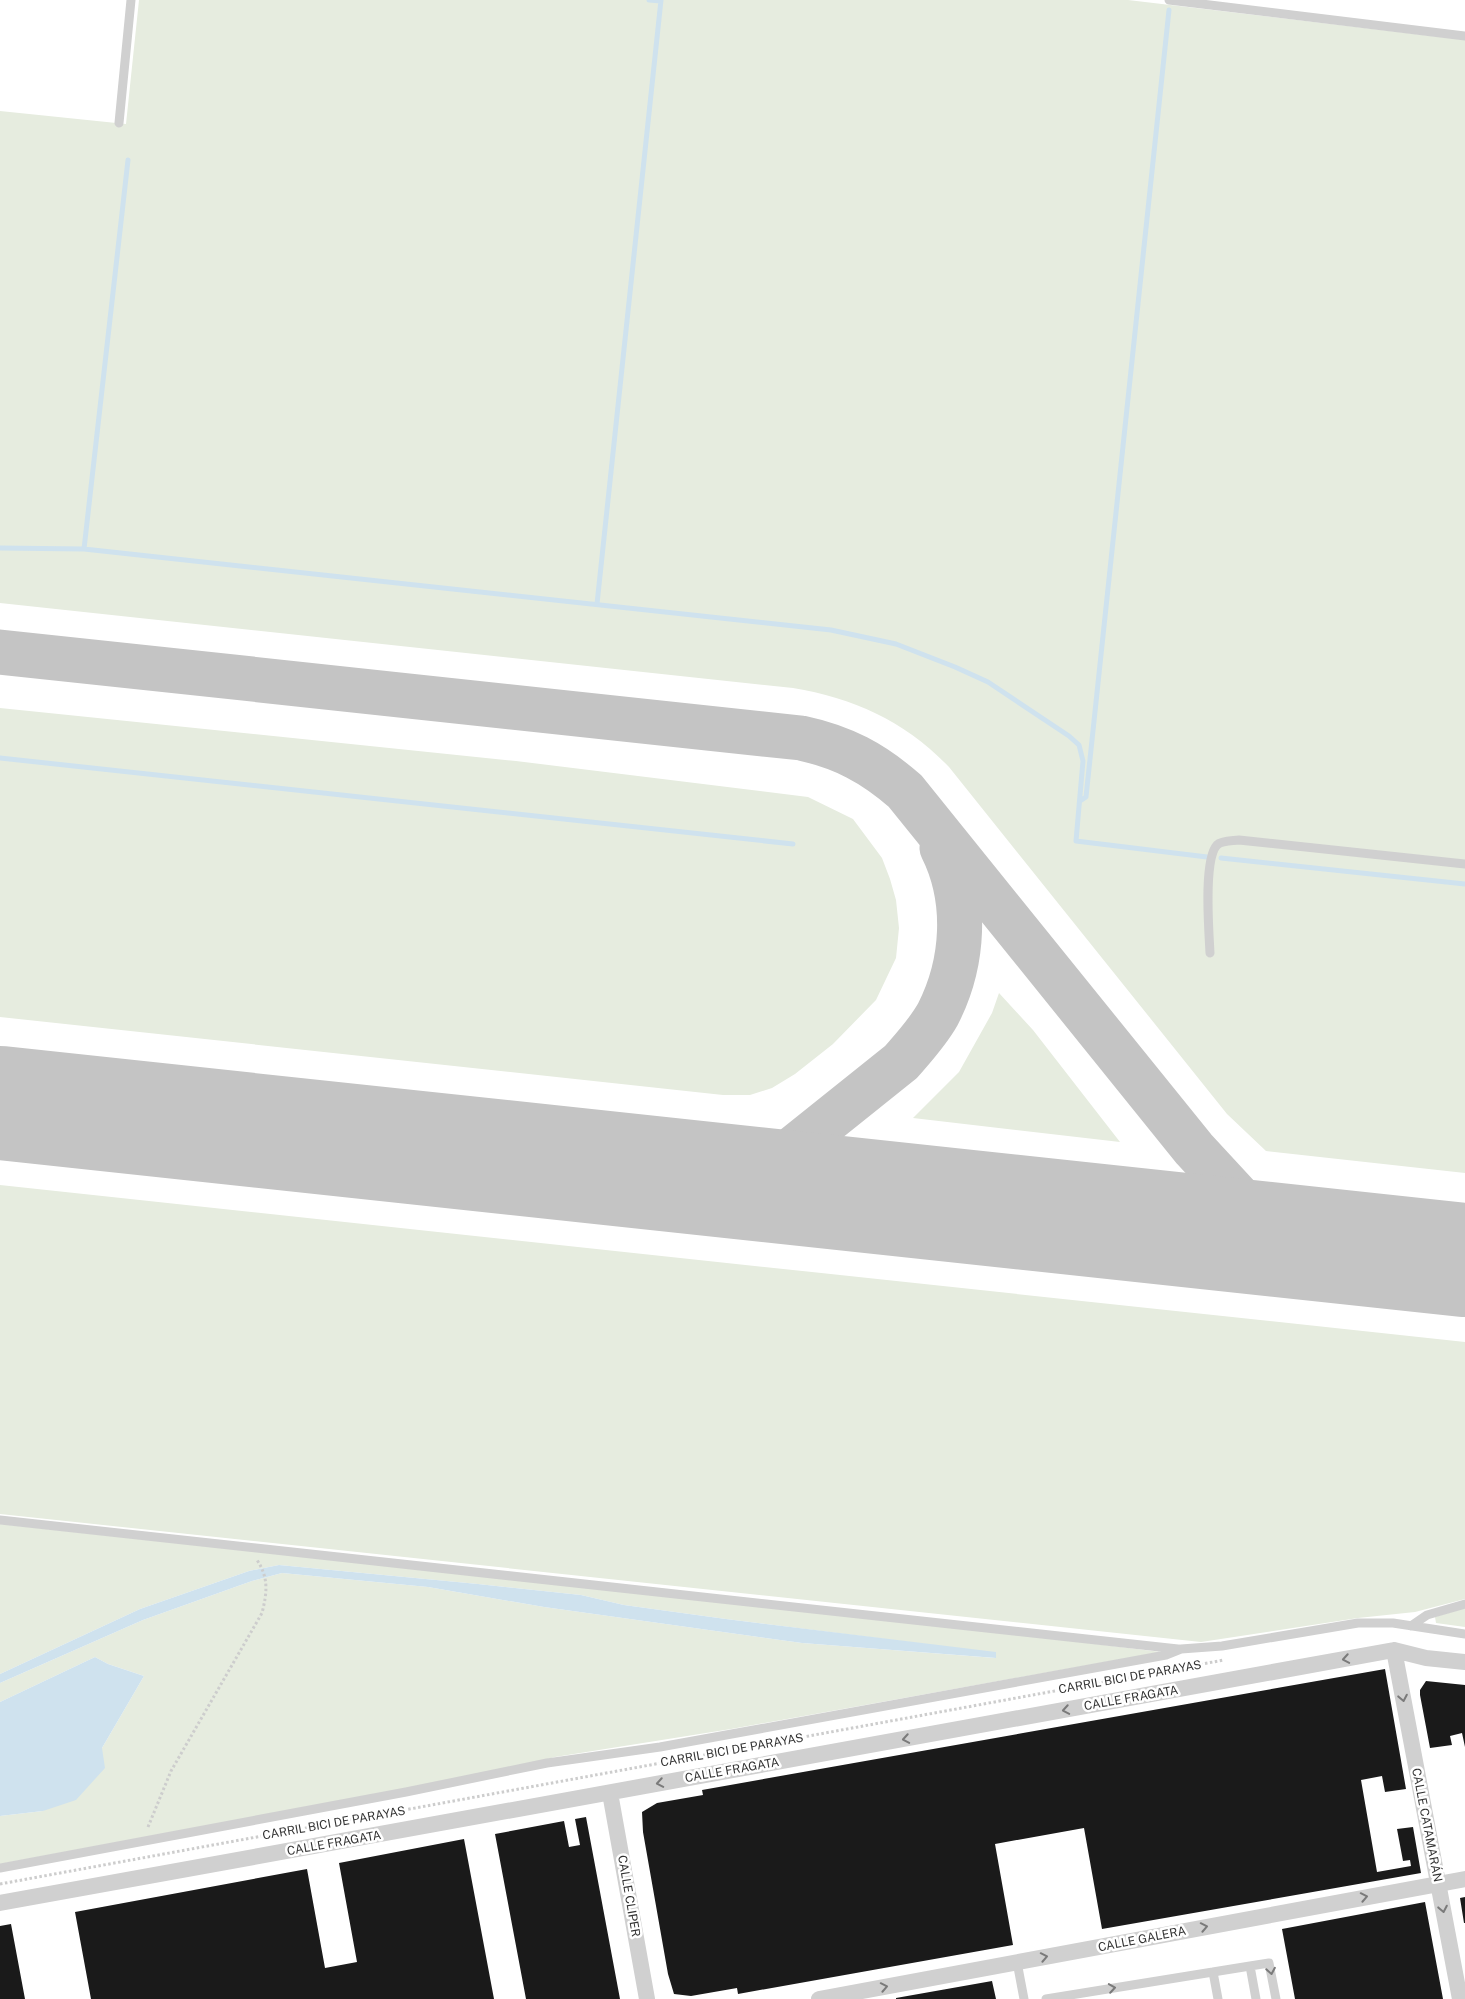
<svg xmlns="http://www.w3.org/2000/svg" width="1465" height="1999" viewBox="0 0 1465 1999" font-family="'Public Sans',sans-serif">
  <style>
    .green { fill: #e6ecdf }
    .water { fill: #cfe2ee }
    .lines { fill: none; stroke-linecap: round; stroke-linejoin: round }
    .stream { stroke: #cfe2ee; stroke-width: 5 }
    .taxiway { stroke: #c4c4c4; stroke-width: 45 }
    .runway { stroke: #c4c4c4; stroke-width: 114 }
    .building { fill: #1a1a1a }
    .path { stroke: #cdcdcd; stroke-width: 3; stroke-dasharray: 2.5 2.5; stroke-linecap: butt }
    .service { stroke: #d0d0d0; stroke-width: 9 }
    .minor { stroke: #d0d0d0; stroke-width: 16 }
    .oneway { stroke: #7a7a7a }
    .labels { text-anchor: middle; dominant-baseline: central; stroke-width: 5; stroke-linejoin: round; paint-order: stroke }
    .street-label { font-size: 12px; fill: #333; stroke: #fff }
  </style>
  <rect width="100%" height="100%" fill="#fff"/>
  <path class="green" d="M 139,0 L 1128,0 L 1465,40 L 1465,1173 L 1266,1151 L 1227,1114 L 949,767 C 906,722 854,698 793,688 L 0,603 L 0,111 L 126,124 Z
    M 0,708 L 516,761 L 808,797 L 853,819 L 882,858 L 890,879 L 896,900 L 899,928 L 896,958 L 876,1000 L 833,1044 L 795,1074 L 772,1088 L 750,1095 L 723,1095 L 0,1017 Z
    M 999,993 L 1033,1030 L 1120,1142 L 913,1118 L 959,1072 L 992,1013 Z
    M 0,1185 L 1465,1342 L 1465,1599 L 1415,1612 L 1358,1618 L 1201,1642 L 0,1514 Z
    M 0,1524 L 998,1632 L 1161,1652 L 731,1729 L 555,1757 L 508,1769 L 0,1864 L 0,1816 L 43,1811 L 102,1748 L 144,1676 L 108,1664 L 95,1657 L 0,1702 L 0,1683 L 143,1620 L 252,1581 L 282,1573 L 428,1587 L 544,1607 L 802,1643 L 995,1658 L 996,1653 L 726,1619 L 624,1605 L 581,1595 L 478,1584 L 279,1565 L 249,1571 L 140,1609 L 0,1674 Z
    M 1465,1608 L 1465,1627 L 1436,1623 L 1435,1617 Z"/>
  <path class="water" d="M 279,1565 L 478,1584 L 581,1595 L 624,1605 L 726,1619 L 996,1652 L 996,1658 L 802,1643 L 544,1607 L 428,1587 L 282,1573 L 252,1581 L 143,1620 L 0,1683 L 0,1674 L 140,1609 L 249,1571 Z
    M 95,1657 L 108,1664 L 144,1676 L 102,1748 L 105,1768 L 76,1800 L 43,1811 L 0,1816 L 0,1702 Z"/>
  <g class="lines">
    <path class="stream" d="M 649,0 L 661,1
      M 0,548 L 84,549 L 831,630 L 896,644 L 955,667 L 988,682 L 1069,736 L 1079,745 L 1083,761 L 1076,841 L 1207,857
      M 84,549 L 128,160
      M 597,604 L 661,0
      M 0,758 L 793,844
      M 1080,801 L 1086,797 L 1169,10
      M 1221,858 L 1465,884"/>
    <path class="taxiway" d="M 0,652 L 801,738 C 843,747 873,763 905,791 L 1194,1149 L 1278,1240
      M 750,1183 L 901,1062 C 914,1047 928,1032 938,1014 C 964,963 968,900 942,848"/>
    <path class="runway" d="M 0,1103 L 1465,1260"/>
  </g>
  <path class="building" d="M 1385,1669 L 1406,1789 L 1385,1792 L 1382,1776 L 1361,1780 L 1377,1872 L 1411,1866 L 1410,1860 L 1403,1861 L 1397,1829 L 1413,1827 L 1421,1873 L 1102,1929 L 1084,1828 L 995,1844 L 1013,1945 L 738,1994 L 737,1988 L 691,1996 L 674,1994 L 668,1974 L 643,1832 L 642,1812 L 657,1803 L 703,1795 L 702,1790 Z
    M 1426,1681 L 1465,1685 L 1465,1747 L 1462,1733 L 1450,1736 L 1452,1745 L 1430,1748 L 1420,1695 L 1420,1690 Z
    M 586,1817 L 620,1999 L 526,1999 L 495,1834 L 564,1821 L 569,1847 L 580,1845 L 575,1819 Z
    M 464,1839 L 494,1999 L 91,1999 L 75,1912 L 307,1869 L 325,1968 L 357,1962 L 339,1863 Z
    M 1465,1897 L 1465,1923 L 1464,1923 L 1460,1898 Z
    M 1425,1902 L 1443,1999 L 1295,1999 L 1282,1929 Z
    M 11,1924 L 25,1999 L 0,1999 L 0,1926 Z
    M 992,1981 L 996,1999 L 896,1999 L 896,1998 Z"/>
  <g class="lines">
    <path class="path" d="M 148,1827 L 171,1771 L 262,1613 C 267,1593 269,1578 257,1560
      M 0,1884 L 1224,1660"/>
    <path class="service" d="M 1169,0 L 1465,36
      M 119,123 L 131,0
      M 1210,953 C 1209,932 1203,860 1217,845 C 1222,840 1233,841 1239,840 L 1465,864
      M 0,1520 L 1178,1649
      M 1411,1626 L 1427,1615 L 1465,1604
      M 0,1868 L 406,1792 L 547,1763 L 660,1747 L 1166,1655 L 1181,1649 L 1222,1646 L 1358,1623 L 1393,1623 L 1465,1634
      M 1017,1962 L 1024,1999
      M 1250,1966 L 1269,1963 L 1276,1999
      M 1213,1972 L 1218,1999
      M 1046,1999 L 1250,1966 L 1256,1999"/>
    <path class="minor" d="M 1394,1650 L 1460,1999
      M 610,1793 L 647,1999
      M 0,1903 L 1394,1650 L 1426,1658 L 1465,1662
      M 819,1999 L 1465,1879"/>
  </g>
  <defs><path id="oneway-chevron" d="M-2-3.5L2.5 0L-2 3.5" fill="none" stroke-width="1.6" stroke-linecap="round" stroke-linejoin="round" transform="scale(1.25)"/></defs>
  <g class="oneway">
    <use href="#oneway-chevron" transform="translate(1346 1659) rotate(170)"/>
    <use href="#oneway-chevron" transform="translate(1403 1698) rotate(79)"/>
    <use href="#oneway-chevron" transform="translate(1066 1710) rotate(170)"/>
    <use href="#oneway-chevron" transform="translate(906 1739) rotate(170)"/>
    <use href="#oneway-chevron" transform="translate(660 1783) rotate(170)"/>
    <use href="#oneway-chevron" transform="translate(1364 1897) rotate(-11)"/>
    <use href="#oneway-chevron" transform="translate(1443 1909) rotate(79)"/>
    <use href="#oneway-chevron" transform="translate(1204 1927) rotate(-11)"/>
    <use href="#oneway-chevron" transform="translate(1044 1957) rotate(-11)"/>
    <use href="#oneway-chevron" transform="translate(1271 1971) rotate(80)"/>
    <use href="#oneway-chevron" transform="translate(884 1987) rotate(-11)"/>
    <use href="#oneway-chevron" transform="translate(1112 1988) rotate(-9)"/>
  </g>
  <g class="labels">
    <g class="street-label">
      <text transform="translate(1130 1677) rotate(-10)">CARRIL BICI DE PARAYAS</text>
      <text transform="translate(1131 1698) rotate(-10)">CALLE FRAGATA</text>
      <text transform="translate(732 1750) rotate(-10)">CARRIL BICI DE PARAYAS</text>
      <text transform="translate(732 1770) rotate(-10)">CALLE FRAGATA</text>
      <text transform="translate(334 1823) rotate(-10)">CARRIL BICI DE PARAYAS</text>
      <text transform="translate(1427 1825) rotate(79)">CALLE CATAMARÁN</text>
      <text transform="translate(334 1843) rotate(-10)">CALLE FRAGATA</text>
      <text transform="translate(629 1896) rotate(80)">CALLE CLIPER</text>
      <text transform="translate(1142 1939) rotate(-11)">CALLE GALERA</text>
    </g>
  </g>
</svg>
